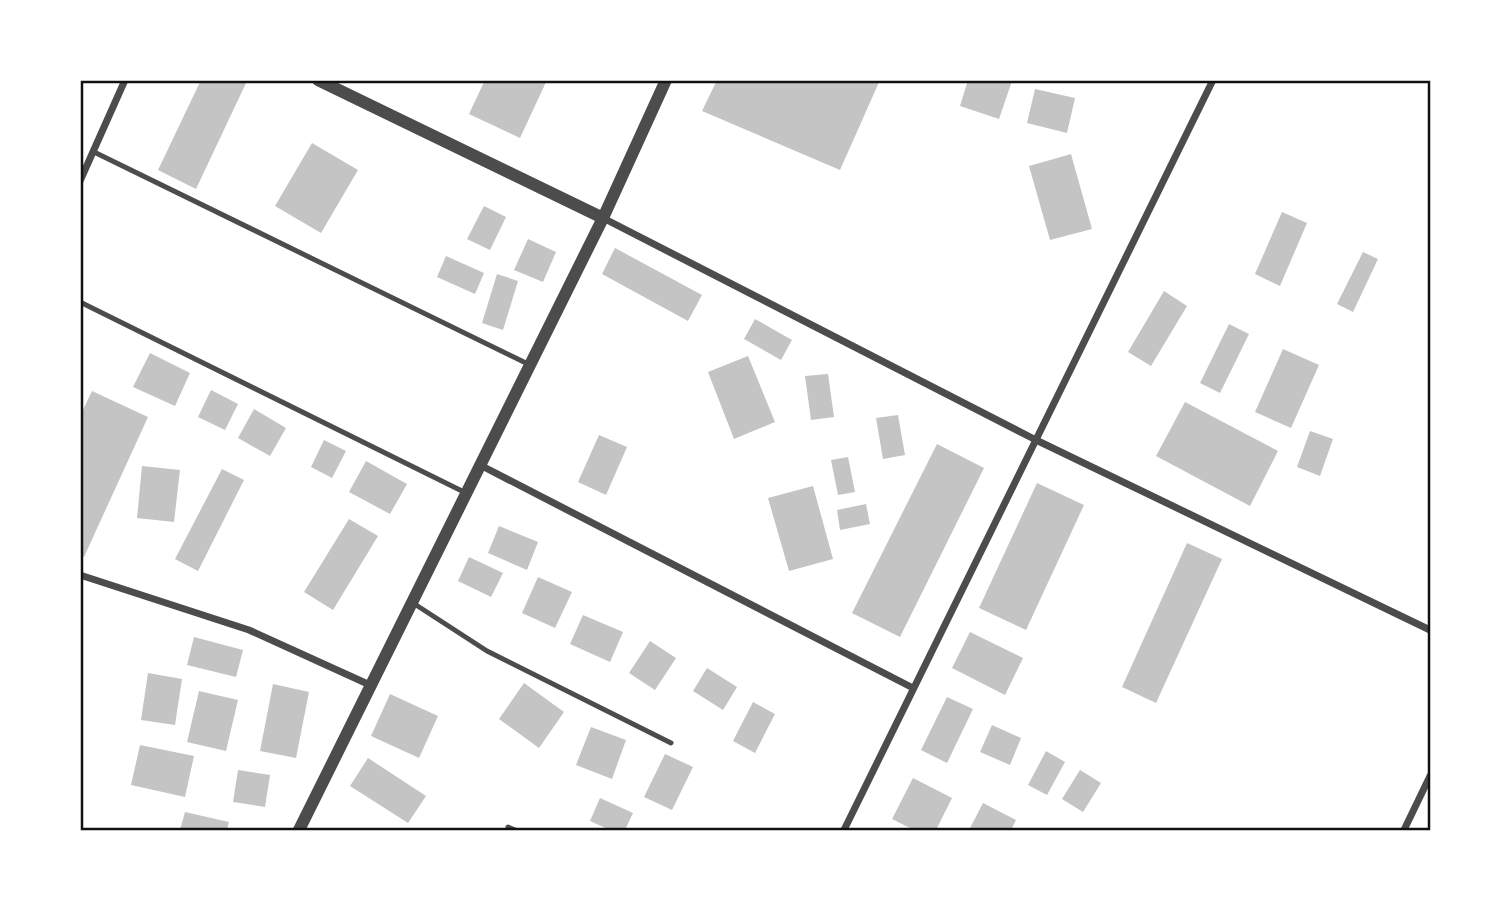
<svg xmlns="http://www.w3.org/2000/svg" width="1511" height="911" viewBox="0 0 1511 911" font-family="Commissioner,sans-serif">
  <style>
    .building { fill: #c4c4c4 }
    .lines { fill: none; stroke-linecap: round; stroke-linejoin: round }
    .service { stroke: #4c4c4c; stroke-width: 5 }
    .minor { stroke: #4c4c4c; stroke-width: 7 }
    .tertiary { stroke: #4c4c4c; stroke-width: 12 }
    .neatline { fill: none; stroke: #111; stroke-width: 2.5 }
  </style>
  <rect width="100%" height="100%" fill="#fff"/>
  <path class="building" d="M 201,80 L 247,81 L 196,189 L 158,170 Z
    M 485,80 L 547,80 L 520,138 L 469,114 Z
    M 717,80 L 880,80 L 840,170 L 702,111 Z
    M 968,80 L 1012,81 L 999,119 L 960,106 Z
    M 1035,89 L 1075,98 L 1067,133 L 1027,123 Z
    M 312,143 L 358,170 L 321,233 L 275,206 Z
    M 1071,154 L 1092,229 L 1050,240 L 1029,166 Z
    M 484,206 L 506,217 L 490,250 L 467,239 Z
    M 1282,212 L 1307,223 L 1280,286 L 1255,274 Z
    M 528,239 L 556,252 L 543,282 L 514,270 Z
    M 615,248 L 702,295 L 688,321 L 602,274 Z
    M 1363,252 L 1378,259 L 1353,312 L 1337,304 Z
    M 446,256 L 484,273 L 475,294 L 437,277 Z
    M 497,274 L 518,281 L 503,330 L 482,323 Z
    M 1164,291 L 1187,306 L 1151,366 L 1128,352 Z
    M 755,319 L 792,340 L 781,360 L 744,339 Z
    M 1229,324 L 1249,334 L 1220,393 L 1200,383 Z
    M 1283,349 L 1319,365 L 1291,428 L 1255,412 Z
    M 150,353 L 190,373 L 175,406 L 133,387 Z
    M 748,356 L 775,422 L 734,439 L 708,372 Z
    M 828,374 L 834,417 L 811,420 L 805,376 Z
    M 211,390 L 238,404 L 225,430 L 198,417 Z
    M 92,391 L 148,417 L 84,557 L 80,556 L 80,416 Z
    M 1185,402 L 1278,451 L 1250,506 L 1156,456 Z
    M 254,409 L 286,428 L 270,456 L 238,438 Z
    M 898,415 L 905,455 L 883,459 L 876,418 Z
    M 1310,431 L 1333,439 L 1320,476 L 1297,467 Z
    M 599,435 L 627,447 L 606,495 L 578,482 Z
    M 324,440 L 346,451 L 332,478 L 311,467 Z
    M 937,444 L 984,468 L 900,637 L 852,613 Z
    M 848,457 L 855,492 L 838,495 L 831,460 Z
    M 366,461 L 407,484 L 390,514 L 349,492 Z
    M 142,466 L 180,470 L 174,522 L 137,518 Z
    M 222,469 L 244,480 L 198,571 L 175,559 Z
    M 1037,483 L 1084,505 L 1026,630 L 979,608 Z
    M 813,486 L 833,559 L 789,571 L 768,498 Z
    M 866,504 L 870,524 L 840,530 L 837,510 Z
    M 349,519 L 378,536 L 333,610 L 304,592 Z
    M 499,526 L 538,542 L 527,570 L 488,553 Z
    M 1187,543 L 1222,559 L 1156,703 L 1122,687 Z
    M 469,557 L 503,573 L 491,597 L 458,581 Z
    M 538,577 L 572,592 L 555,628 L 522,613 Z
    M 583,615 L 623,632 L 610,662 L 570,644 Z
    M 970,632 L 1023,658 L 1005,695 L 952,668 Z
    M 194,637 L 243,650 L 236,677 L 187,665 Z
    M 650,641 L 676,658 L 655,690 L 629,673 Z
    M 707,668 L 737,687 L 723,710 L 693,691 Z
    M 148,673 L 182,679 L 175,725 L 141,720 Z
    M 524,683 L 564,712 L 539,748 L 499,719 Z
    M 273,684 L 309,692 L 296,758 L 260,751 Z
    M 199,691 L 238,700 L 226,751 L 187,742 Z
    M 390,694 L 438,716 L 419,758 L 371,736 Z
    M 947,697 L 973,709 L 947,763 L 921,750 Z
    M 753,702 L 775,714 L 755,753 L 733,741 Z
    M 992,725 L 1021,738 L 1010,765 L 980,752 Z
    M 591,727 L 626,740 L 612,779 L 576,765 Z
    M 140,745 L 194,756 L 185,797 L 131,785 Z
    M 1046,751 L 1065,762 L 1047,795 L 1028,785 Z
    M 665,754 L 693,767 L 672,810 L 644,797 Z
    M 368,758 L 426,796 L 408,823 L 350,786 Z
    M 238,770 L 270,775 L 265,807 L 233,802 Z
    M 1080,770 L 1101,783 L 1083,812 L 1062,799 Z
    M 913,778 L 952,798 L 936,830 L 914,830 L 892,819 Z
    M 600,798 L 633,813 L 625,830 L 610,830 L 590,821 Z
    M 983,803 L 1016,820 L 1011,830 L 969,830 Z
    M 185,812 L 229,822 L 227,830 L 180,830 Z"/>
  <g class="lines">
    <path class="service" d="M 94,152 L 528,364
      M 80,302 L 466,493
      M 413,603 L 487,651 L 671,743
      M 508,827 L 515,830"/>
    <path class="minor" d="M 80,181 L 125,80
      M 603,218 L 1036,440 L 1430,630
      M 480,465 L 913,688
      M 80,575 L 249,630 L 370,685
      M 844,830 L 1213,80
      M 1404,830 L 1430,776"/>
    <path class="tertiary" d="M 318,80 L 603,218
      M 299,830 L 603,218 L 666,80"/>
  </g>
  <rect width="1511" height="911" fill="none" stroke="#ffffff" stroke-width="164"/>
  <rect x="82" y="82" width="1347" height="747" class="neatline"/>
</svg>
